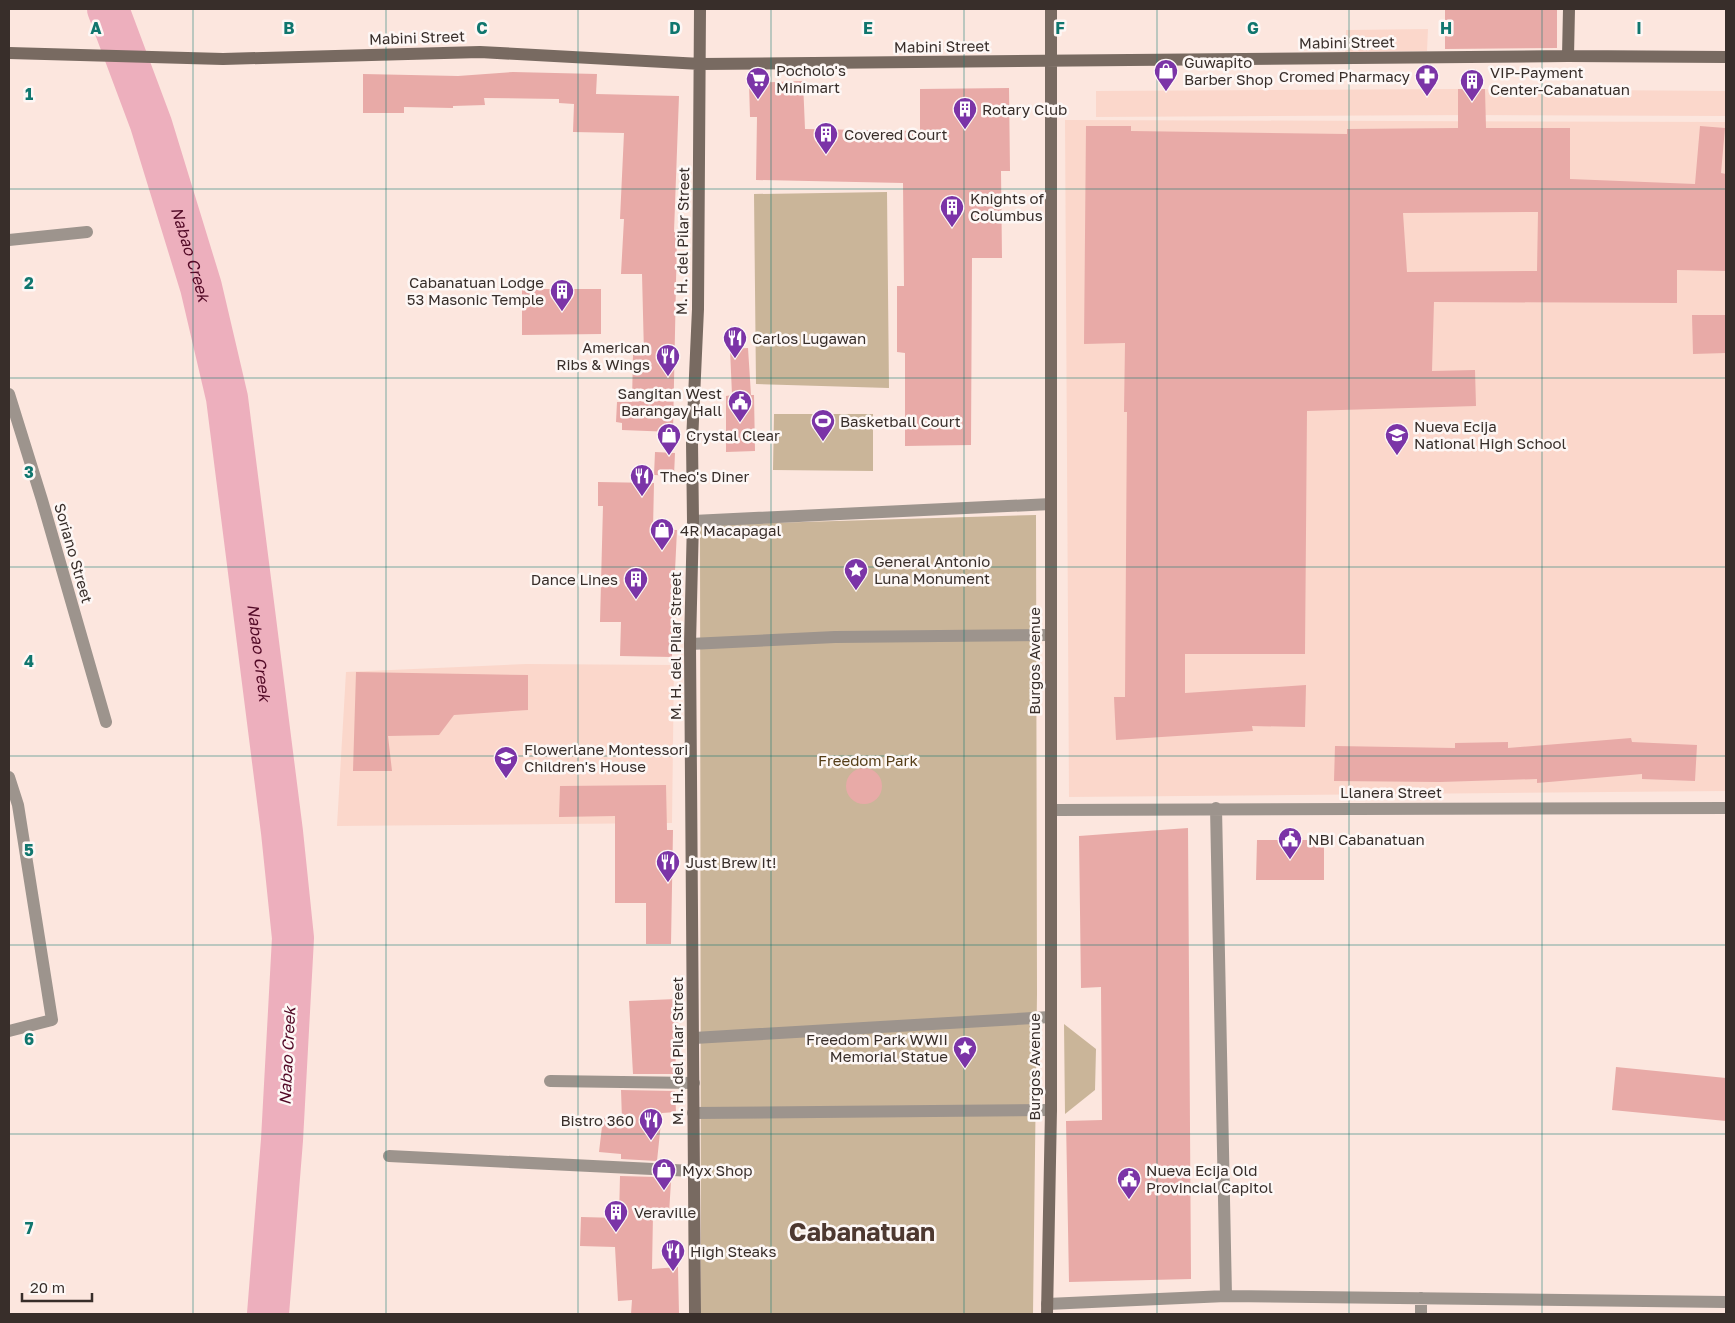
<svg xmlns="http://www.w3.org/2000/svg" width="1735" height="1323" viewBox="0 0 1735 1323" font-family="'Golos Text',sans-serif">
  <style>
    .built { fill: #fbd7cb }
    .green { fill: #cab599 }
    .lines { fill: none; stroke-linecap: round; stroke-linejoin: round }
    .river { stroke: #edafbd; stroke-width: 42 }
    .building { fill: #e8aaa7; fill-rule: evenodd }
    .street { stroke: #9d948d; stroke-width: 12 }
    .secondary { stroke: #786a61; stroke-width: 12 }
    .grid { fill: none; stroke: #0f766e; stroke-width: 1; stroke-opacity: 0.55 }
    .labels { text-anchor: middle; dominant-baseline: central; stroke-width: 5; stroke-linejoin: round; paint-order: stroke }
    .street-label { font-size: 15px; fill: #382e2a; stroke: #fdf7f5 }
    .poi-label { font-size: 15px; fill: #382e2a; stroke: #fdf7f5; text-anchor: start }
    .park-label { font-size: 15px; fill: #553d17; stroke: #fdf7f5 }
    .water-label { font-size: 16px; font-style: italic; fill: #520926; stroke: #fdf7f5 }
    .town-label { font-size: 25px; font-weight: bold; fill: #4d3830; stroke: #fdf7f5 }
    .grid-label { font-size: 16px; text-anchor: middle; font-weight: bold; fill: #0f766e; stroke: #fdf7f5; stroke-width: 5; stroke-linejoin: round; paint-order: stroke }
  </style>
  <rect width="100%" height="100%" fill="#fce6de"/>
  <path class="built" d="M 1428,29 L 1427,51 L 1345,52 L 1346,30 Z
    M 1458,89 L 1726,91 L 1726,116 L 1471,115 L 1096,117 L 1096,91 Z
    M 1065,120 L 1726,122 L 1726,791 L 1069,797 Z
    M 526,664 L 674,665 L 672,823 L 337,826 L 346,672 Z"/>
  <path class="green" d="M 887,192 L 889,388 L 756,384 L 754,194 Z
    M 774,414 L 873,414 L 873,471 L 773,470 Z
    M 1036,515 L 1037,994 L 1033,1314 L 701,1314 L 700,525 Z
    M 1064,1024 L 1096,1049 L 1095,1090 L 1065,1114 Z"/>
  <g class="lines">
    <path class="river" id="s1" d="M 108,9 L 151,124 L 201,287 L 227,398 L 282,832 L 293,938 L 282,1140 L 268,1314"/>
  </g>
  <path class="building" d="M 1445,9 L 1557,9 L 1557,48 L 1445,49 Z
    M 513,72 L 597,74 L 596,94 L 679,96 L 674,232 L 677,233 L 673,432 L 622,430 L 622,423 L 616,422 L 617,402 L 632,402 L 633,354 L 644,354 L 642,274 L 621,274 L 624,219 L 620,219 L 624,133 L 573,132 L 574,104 L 559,103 L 559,99 L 484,98 L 485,105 L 453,106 L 453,108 L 404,107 L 404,113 L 363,113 L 363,74 L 458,76 Z
    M 803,81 L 805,129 L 920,131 L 920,89 L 1009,88 L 1010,171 L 1001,171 L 1002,258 L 972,258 L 971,445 L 905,446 L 905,353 L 897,352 L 897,286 L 904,286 L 903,183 L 756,180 L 757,117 L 750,117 L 749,83 Z
    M 1458,89 L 1485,89 L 1486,128 L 1570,128 L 1570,179 L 1695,184 L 1700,126 L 1725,128 L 1721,173 L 1726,174 L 1726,271 L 1677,270 L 1677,303 L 1434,302 L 1432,371 L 1475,370 L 1476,406 L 1307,411 L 1305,654 L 1185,654 L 1185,693 L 1306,685 L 1305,727 L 1252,726 L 1253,731 L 1116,740 L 1114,697 L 1125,697 L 1127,412 L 1124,412 L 1125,343 L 1084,344 L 1086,126 L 1131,126 L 1131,131 L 1347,134 L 1347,129 L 1458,128 ZM 1538,212 L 1537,271 L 1407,272 L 1403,213 Z
    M 522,289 L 601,289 L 601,334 L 522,335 Z
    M 1692,315 L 1726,315 L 1726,353 L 1693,354 Z
    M 748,348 L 751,395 L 754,395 L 755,451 L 726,452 L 726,396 L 732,395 L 730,349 Z
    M 655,452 L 675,453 L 674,476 L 654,475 Z
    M 598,482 L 654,483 L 653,529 L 677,530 L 675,571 L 671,571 L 672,657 L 620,656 L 621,622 L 600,622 L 603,506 L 598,506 Z
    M 356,672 L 528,675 L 528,710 L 454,715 L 439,735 L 388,736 L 392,771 L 353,771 Z
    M 1631,738 L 1632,742 L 1697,745 L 1695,781 L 1642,779 L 1642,774 L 1537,783 L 1537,779 L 1440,782 L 1334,781 L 1335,746 L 1455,748 L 1455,743 L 1508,742 L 1508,748 Z
    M846 786a18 18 0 1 1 36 0a18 18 0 1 1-36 0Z
    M 666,785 L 667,830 L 673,830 L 671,944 L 646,944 L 646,903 L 615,903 L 615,816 L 559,817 L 560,786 Z
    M 1188,828 L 1191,1279 L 1069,1282 L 1066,1121 L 1102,1120 L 1101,987 L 1081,988 L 1079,836 Z
    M 1257,840 L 1324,840 L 1324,880 L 1256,880 Z
    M 676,999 L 678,1036 L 675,1036 L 676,1074 L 633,1074 L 629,1001 Z
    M 1616,1067 L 1726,1078 L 1726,1121 L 1612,1110 Z
    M 621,1090 L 675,1091 L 676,1112 L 662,1113 L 657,1161 L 621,1159 L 621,1154 L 599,1152 L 603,1118 L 622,1120 Z
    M 620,1176 L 656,1177 L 656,1181 L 671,1181 L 669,1214 L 653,1214 L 652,1269 L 678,1267 L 679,1314 L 631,1314 L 632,1300 L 618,1301 L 615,1247 L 580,1246 L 581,1217 L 619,1218 Z"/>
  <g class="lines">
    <path class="street" d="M 9,240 L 87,232
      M 9,394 L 42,500 L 106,722
      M 693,521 L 1051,504
      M 690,644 L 835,637 L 1050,635
      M 9,777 L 18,805 L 52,1020 L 9,1031
      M 1216,808 L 1226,1296
      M 1057,810 L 1726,808
      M 694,1038 L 1050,1017
      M 550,1081 L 694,1083
      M 693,1113 L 1051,1110
      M 389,1156 L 693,1171
      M 1421,1298 L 1421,1314
      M 1047,1304 L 1226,1296 L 1726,1302"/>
    <path class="secondary" d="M 9,53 L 223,59 L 480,52 L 701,64 L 1568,56 L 1726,57
      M 1568,56 L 1569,9
      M 695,1314 L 690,644 L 693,521 L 692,442 L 698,309 L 700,9
      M 1047,1314 L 1051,1110 L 1051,9"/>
  </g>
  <path class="grid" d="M 193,9 L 193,1314M 386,9 L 386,1314M 578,9 L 578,1314M 771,9 L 771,1314M 964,9 L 964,1314M 1157,9 L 1157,1314M 1349,9 L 1349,1314M 1542,9 L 1542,1314M 9,189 L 1726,189M 9,378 L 1726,378M 9,567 L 1726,567M 9,756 L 1726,756M 9,945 L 1726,945M 9,1134 L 1726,1134"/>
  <defs>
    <g id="shop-pin" transform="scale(1.25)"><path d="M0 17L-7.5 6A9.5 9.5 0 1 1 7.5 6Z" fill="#7b34a7" stroke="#fdf7f5"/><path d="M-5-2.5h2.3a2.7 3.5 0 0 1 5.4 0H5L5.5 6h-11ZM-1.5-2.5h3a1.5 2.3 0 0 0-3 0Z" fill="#fff"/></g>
    <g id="pharmacy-pin" transform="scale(1.25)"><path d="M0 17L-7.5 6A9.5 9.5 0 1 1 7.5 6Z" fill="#7b34a7" stroke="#fdf7f5"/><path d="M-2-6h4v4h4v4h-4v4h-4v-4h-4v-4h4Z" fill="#fff"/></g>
    <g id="supermarket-pin" transform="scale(1.25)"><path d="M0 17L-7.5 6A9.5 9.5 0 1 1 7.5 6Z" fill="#7b34a7" stroke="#fdf7f5"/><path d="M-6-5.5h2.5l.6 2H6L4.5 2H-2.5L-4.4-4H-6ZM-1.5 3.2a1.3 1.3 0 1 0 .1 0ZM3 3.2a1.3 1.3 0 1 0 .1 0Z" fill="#fff"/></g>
    <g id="building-pin" transform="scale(1.25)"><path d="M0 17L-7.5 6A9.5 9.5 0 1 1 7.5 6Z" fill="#7b34a7" stroke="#fdf7f5"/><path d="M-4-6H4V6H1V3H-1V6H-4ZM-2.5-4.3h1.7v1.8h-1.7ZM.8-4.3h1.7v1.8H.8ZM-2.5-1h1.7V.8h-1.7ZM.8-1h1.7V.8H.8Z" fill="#fff"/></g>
    <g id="restaurant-pin" transform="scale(1.25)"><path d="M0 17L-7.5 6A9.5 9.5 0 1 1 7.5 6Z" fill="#7b34a7" stroke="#fdf7f5"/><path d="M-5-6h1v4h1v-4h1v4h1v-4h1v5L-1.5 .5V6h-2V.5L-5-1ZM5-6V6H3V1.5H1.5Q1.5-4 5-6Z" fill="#fff"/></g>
    <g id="civic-pin" transform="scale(1.25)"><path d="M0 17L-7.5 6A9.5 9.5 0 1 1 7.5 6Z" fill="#7b34a7" stroke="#fdf7f5"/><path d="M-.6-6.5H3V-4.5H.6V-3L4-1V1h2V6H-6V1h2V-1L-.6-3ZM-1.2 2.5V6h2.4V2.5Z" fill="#fff"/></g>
    <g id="stadium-pin" transform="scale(1.25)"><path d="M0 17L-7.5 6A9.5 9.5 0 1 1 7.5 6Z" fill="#7b34a7" stroke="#fdf7f5"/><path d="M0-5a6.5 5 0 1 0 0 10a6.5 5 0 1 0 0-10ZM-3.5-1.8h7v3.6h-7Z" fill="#fff"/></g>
    <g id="school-pin" transform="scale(1.25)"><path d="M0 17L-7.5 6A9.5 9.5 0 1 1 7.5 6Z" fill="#7b34a7" stroke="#fdf7f5"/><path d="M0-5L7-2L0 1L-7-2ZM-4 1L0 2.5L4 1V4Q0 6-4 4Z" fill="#fff"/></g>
    <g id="sight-pin" transform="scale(1.25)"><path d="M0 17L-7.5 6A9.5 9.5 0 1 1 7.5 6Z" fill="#7b34a7" stroke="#fdf7f5"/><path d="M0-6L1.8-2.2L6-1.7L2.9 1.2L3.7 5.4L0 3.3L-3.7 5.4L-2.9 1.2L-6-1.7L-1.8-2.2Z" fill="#fff"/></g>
  </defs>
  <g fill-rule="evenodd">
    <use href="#shop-pin" x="1166" y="71"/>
    <use href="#pharmacy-pin" x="1427" y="76"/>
    <use href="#supermarket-pin" x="758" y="79"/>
    <use href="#building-pin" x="1472" y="81"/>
    <use href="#building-pin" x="965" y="109"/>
    <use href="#building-pin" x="826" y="134"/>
    <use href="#building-pin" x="952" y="207"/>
    <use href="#building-pin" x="562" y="291"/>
    <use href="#restaurant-pin" x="735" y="338"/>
    <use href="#restaurant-pin" x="668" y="356"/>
    <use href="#civic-pin" x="740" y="402"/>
    <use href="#stadium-pin" x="823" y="421"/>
    <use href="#shop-pin" x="669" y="435"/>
    <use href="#school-pin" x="1397" y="435"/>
    <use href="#restaurant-pin" x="642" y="476"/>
    <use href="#shop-pin" x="662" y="530"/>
    <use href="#sight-pin" x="856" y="570"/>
    <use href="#building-pin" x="636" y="579"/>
    <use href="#school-pin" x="506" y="758"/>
    <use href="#civic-pin" x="1290" y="839"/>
    <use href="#restaurant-pin" x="668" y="862"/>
    <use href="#sight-pin" x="965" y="1048"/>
    <use href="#restaurant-pin" x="651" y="1120"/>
    <use href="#shop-pin" x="664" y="1170"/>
    <use href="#civic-pin" x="1129" y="1179"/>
    <use href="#building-pin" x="616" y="1212"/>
    <use href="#restaurant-pin" x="673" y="1251"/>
  </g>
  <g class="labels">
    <g class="street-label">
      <text transform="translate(417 37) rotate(-2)">Mabini Street</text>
      <text transform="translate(1347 42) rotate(-1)">Mabini Street</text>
      <text transform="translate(942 46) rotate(-1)">Mabini Street</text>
      <text transform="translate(682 241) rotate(-89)">M. H. del Pilar Street</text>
      <text transform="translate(74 553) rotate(74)">Soriano Street</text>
      <text transform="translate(675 646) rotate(-90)">M. H. del Pilar Street</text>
      <text transform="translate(1034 661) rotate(-90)">Burgos Avenue</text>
      <text x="1391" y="792">Llanera Street</text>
      <text transform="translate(677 1051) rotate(-90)">M. H. del Pilar Street</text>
      <text transform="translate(1034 1067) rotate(-90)">Burgos Avenue</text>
    </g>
    <g class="poi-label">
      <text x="1184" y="62">Guwapito<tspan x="1184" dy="17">Barber Shop</tspan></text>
      <text x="776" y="70">Pocholo's<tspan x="776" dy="17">Minimart</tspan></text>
      <text x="1490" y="72">VIP-Payment<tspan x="1490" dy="17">Center-Cabanatuan</tspan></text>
      <text x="1410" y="76" text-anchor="end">Cromed Pharmacy</text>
      <text x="982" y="109">Rotary Club</text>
      <text x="844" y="134">Covered Court</text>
      <text x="970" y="198">Knights of<tspan x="970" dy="17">Columbus</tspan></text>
      <text x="544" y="282" text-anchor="end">Cabanatuan Lodge<tspan x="544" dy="17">53 Masonic Temple</tspan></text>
      <text x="752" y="338">Carlos Lugawan</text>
      <text x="650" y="347" text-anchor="end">American<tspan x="650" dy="17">Ribs &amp; Wings</tspan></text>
      <text x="722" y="393" text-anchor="end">Sangitan West<tspan x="722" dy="17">Barangay Hall</tspan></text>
      <text x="840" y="421">Basketball Court</text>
      <text x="1414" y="426">Nueva Ecija<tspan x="1414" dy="17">National High School</tspan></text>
      <text x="686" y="435">Crystal Clear</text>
      <text x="660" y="476">Theo's Diner</text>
      <text x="680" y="530">4R Macapagal</text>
      <text x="874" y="561">General Antonio<tspan x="874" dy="17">Luna Monument</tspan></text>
      <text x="618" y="579" text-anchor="end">Dance Lines</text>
      <text x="524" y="749">Flowerlane Montessori<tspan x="524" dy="17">Children's House</tspan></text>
      <text x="1308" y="839">NBI Cabanatuan</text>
      <text x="686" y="862">Just Brew It!</text>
      <text x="948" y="1039" text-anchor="end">Freedom Park WWII<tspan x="948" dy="17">Memorial Statue</tspan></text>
      <text x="634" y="1120" text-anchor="end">Bistro 360</text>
      <text x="682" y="1170">Myx Shop</text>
      <text x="1146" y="1170">Nueva Ecija Old<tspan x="1146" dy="17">Provincial Capitol</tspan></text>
      <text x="634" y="1212">Veraville</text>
      <text x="690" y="1251">High Steaks</text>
    </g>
    <g class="park-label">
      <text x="868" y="760">Freedom Park</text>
    </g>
    <g class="water-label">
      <text stroke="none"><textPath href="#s1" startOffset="259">Nabao Creek</textPath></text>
      <text stroke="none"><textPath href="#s1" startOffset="664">Nabao Creek</textPath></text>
      <text transform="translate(287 1056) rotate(-87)">Nabao Creek</text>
    </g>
    <g class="town-label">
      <text x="862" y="1231">Cabanatuan</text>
    </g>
  </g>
  <g class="grid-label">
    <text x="96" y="34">A</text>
    <text x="289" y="34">B</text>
    <text x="482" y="34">C</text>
    <text x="675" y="34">D</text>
    <text x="868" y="34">E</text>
    <text x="1060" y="34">F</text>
    <text x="1253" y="34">G</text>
    <text x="1446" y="34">H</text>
    <text x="1639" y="34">I</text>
    <text x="29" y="100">1</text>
    <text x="29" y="289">2</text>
    <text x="29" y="478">3</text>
    <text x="29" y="667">4</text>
    <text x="29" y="856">5</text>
    <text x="29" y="1045">6</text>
    <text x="29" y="1234">7</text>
  </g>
  <rect width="1735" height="1323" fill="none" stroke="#382e2a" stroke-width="20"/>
  <path d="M22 1293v8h70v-8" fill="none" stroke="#382e2a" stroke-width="2.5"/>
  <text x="30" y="1293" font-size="15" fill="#382e2a" stroke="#fdf7f5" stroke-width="4" paint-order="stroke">20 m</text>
</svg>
